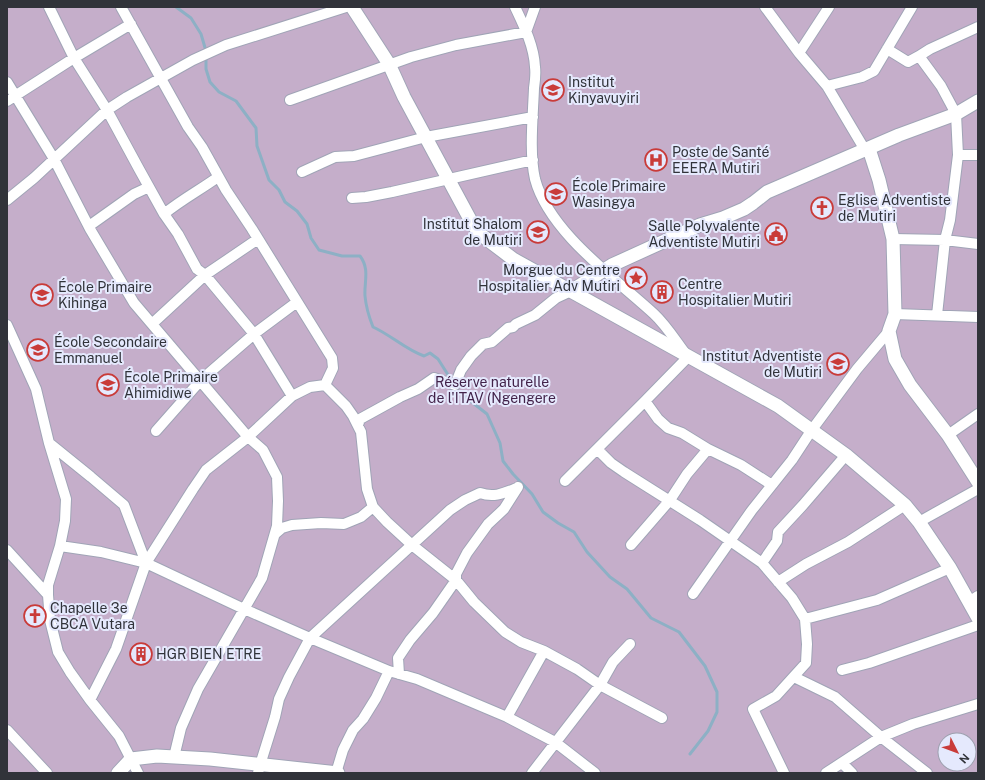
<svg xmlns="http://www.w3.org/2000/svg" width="985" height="780" viewBox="0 0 985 780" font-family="'Public Sans',sans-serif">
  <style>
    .green { fill: #c5aeca; fill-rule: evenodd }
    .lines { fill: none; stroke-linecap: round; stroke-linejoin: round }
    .stream { stroke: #8db0c5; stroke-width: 3 }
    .minor-casing { stroke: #a0a4b6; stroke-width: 12 }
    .tertiary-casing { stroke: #a0a4b6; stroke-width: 15 }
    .minor { stroke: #fff; stroke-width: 10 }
    .tertiary { stroke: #fff; stroke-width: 13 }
    .labels { text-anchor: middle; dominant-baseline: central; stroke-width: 4; stroke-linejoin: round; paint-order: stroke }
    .poi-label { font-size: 14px; fill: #31333a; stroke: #e5e9fd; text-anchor: start }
    .park-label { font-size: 14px; fill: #422249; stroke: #e5e9fd }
  </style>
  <rect width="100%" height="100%" fill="#e5e9fd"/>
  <path class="green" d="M 7,7 L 978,7 L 978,773 L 7,773 ZM 945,740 L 969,740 L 969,764 L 945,764 Z"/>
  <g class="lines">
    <path class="stream" d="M 176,7 L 191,18 L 201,34 L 206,51
      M 206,57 L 206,69 L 210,82 L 219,92 L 236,101 L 256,128 L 257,146 L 269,180 L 279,190 L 285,202 L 297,211 L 307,224 L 311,238 L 319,250 L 342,256 L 360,256 C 370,269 364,282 365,296 C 366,307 369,317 373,327 C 391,335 406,350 424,356 L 430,353 L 438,359 L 452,381
      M 455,386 L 459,392 L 487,414 L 500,443 L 503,461 L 513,474 L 532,494 L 543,512 L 558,523 L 574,532 L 587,552 L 610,577 L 627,589 L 651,618 L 679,632 L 705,666 L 717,692 L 717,712 L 708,731 L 690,754"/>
    <g class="minor-casing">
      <path id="minor" d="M 49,7 L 74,58 L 107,110 L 139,169 L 164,214 L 178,234 L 197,269 L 205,275 L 254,334 L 292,396
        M 121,7 L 188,127 L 202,147 L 226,190 L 252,229 L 332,358 L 333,368 L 325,385
        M 515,7 C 524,26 534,46 535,67 C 536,74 535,81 534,88 C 533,116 529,152 535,179 C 549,232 615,278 654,314 C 667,326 677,343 688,357 L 645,401 L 565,481
        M 765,7 L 799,53 L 827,86 L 865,150
        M 887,49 L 908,62 L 919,56 L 941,86 L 956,114 L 958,155 L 950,220 L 945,240 L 937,315
        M 799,53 L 829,7
        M 919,56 L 930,49 L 978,27
        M 7,82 L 54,159 L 90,229 L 134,303 L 248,437 L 263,450 L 277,477 L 278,501 L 277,526 L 262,578 L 198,689 L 181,728 L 174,757
        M 827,86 L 862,77 L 874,71 L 912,7
        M 290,100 L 411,57 L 456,45 L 526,32 L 535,7
        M 7,101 L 74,58 L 131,24
        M 958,155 L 978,155
        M 302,172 L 335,157 L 354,156 L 426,137 L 533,117
        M 352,198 L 366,197 L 392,192 L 533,160
        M 7,200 L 34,178 L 107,110 L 127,97 L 193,60 L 226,45 L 346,7
        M 164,214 C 181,200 200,190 218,177
        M 89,226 L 134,194 L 149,187
        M 893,239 L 945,240 L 978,244
        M 895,314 L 978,317
        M 153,323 L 205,275 L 258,239
        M 7,325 L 36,389 L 49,443 L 66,499 L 65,521 L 60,546 L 48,585 L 48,595 L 50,620 L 58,652 L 70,672 L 90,700 L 119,736 L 138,773
        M 325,385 L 346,406 L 353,416 L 361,432 L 367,489 L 373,507 L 387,522 L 412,545 L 456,580 L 474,602 L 505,632 L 521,642 L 544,651 L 577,669 L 600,685 L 662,718
        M 358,425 L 360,419 L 400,397 L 418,389 L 434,378 L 455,385 L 461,370 L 471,356 L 483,344 L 492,342 L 508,328 L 513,327 L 516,324 L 535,315 L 556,298 L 571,291
        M 156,431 L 201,380 L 254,334 L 297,302
        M 948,435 L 978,414
        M 49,443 L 91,477 L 124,505 L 146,563
        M 597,449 L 611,463 L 624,472 L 700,520 L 762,563 L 792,598 L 805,619 L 807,644 L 806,663 L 776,696 L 753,709 L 784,773
        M 708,449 L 741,465 L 772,485
        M 919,522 L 978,489
        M 275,534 L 282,528 L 292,525 L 321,523 L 344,524 L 361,517 L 373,507
        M 631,545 L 670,500 L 687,474 L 708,449 L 682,433 L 668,428 L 658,419 L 645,401
        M 60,546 L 101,552 L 146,563 L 244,609 L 310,638 L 389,671 L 417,679 L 507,717 L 555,742 L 595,773
        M 7,550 L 48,595
        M 762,563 L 777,541 L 778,532 L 803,505 L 846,455
        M 778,582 L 806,564 L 848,542 L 905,505
        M 693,594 L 752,510 L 792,460 L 811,431 L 857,369 L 889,331
        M 969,602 L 978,596
        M 805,619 L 877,600 L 950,568
        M 842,670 L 869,663 L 978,625
        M 399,674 L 398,658 L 410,640 L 433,613 L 456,580 L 456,574 L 467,553 L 488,524 L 504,509 L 518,487
        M 794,677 L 835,697 L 881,737 L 927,773
        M 90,700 L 116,649 L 146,563 L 193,489 L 206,470 L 248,437 L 292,396 L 310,387 L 325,385
        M 507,717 L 544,651
        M 7,730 L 47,773
        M 842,763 L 852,773
        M 258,773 L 260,765 L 275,717 L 279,699 L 289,677 L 310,638 L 450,510 L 465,500 L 480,493 C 494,498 504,493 517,488
        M 336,773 L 343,750 L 353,730 L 363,719 L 376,698 L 389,671
        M 532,773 L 600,685 L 613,662 L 630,644
        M 826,773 L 881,737 L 913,724 L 978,704"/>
    </g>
    <g class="tertiary-casing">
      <path id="tertiary" d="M 352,7 L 389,64 L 404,97 L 472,223 L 480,234 L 513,259 L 778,406 L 846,455 L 905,505 L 919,522 L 950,568 L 978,618
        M 869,149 L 879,180 L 893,239 L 895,314 L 889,331 L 895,359 L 910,385 L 948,435 L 978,482
        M 571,291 L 612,265 L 700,225 L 723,218 L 744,209 L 753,203 L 767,192 L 899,135 L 956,114 L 978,101
        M 118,773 L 131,759 L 157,756 L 210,759 L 338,773"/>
    </g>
    <use href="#minor" class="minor"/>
    <use href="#tertiary" class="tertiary"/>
  </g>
  <defs>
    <g id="school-ring" transform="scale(1.15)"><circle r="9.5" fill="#e5e9fd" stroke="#c93b39" stroke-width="1.5"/><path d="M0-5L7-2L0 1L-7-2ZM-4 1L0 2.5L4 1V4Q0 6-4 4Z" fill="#c93b39"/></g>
    <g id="hospital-ring" transform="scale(1.15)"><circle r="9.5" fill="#e5e9fd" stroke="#c93b39" stroke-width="1.5"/><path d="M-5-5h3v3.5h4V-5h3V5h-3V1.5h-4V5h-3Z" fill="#c93b39"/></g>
    <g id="church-ring" transform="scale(1.15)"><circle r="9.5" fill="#e5e9fd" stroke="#c93b39" stroke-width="1.5"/><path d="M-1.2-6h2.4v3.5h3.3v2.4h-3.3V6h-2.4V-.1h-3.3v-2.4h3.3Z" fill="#c93b39"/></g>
    <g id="civic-ring" transform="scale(1.15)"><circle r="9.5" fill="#e5e9fd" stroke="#c93b39" stroke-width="1.5"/><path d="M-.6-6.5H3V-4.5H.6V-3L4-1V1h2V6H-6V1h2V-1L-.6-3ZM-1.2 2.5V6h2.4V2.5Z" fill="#c93b39"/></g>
    <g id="sight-ring" transform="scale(1.15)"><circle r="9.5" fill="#e5e9fd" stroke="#c93b39" stroke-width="1.5"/><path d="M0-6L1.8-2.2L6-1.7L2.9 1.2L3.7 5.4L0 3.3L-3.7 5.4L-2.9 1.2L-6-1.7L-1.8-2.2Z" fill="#c93b39"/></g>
    <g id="building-ring" transform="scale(1.15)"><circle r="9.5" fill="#e5e9fd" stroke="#c93b39" stroke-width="1.5"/><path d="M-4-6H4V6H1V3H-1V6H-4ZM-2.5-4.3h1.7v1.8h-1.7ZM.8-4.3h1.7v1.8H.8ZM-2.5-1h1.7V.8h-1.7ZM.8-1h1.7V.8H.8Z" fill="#c93b39"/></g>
  </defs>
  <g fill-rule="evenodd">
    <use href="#school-ring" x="553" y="90"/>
    <use href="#hospital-ring" x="656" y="160"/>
    <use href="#school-ring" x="556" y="194"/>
    <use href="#church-ring" x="822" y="208"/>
    <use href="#school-ring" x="538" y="232"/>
    <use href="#civic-ring" x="776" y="234"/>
    <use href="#sight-ring" x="636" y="278"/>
    <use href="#building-ring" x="662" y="292"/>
    <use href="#school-ring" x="42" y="295"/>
    <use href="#school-ring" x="38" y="350"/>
    <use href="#school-ring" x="838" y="364"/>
    <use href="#school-ring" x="108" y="385"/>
    <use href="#church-ring" x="35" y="616"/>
    <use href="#building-ring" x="141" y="654"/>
  </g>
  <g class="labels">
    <g class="poi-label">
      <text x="568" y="82">Institut<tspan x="568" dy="16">Kinyavuyiri</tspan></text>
      <text x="672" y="152">Poste de Santé<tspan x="672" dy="16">EEERA Mutiri</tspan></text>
      <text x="572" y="186">École Primaire<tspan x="572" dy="16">Wasingya</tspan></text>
      <text x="838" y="200">Eglise Adventiste<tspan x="838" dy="16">de Mutiri</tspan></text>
      <text x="522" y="224" text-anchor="end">Institut Shalom<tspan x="522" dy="16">de Mutiri</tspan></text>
      <text x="760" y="226" text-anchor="end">Salle Polyvalente<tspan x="760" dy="16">Adventiste Mutiri</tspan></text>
      <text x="620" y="270" text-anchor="end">Morgue du Centre<tspan x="620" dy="16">Hospitalier Adv Mutiri</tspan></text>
      <text x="678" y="284">Centre<tspan x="678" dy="16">Hospitalier Mutiri</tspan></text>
      <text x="58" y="287">École Primaire<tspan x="58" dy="16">Kihinga</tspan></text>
      <text x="54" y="342">École Secondaire<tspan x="54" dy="16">Emmanuel</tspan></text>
      <text x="822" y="356" text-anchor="end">Institut Adventiste<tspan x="822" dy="16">de Mutiri</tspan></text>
      <text x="124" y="377">École Primaire<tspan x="124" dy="16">Ahimidiwe</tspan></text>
      <text x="50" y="608">Chapelle 3e<tspan x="50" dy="16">CBCA Vutara</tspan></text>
      <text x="156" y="654">HGR BIEN ETRE</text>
    </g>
    <g class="park-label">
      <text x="492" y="382">Réserve naturelle<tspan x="492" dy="16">de l'ITAV (Ngengere</tspan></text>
    </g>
  </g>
  <rect width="985" height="780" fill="none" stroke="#31333a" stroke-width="16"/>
  <g transform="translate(957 752) rotate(132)"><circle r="19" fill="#e5e9fd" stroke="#9da0af"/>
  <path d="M0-3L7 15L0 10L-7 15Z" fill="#c93b39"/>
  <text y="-6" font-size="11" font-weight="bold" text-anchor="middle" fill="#31333a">N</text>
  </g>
</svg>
